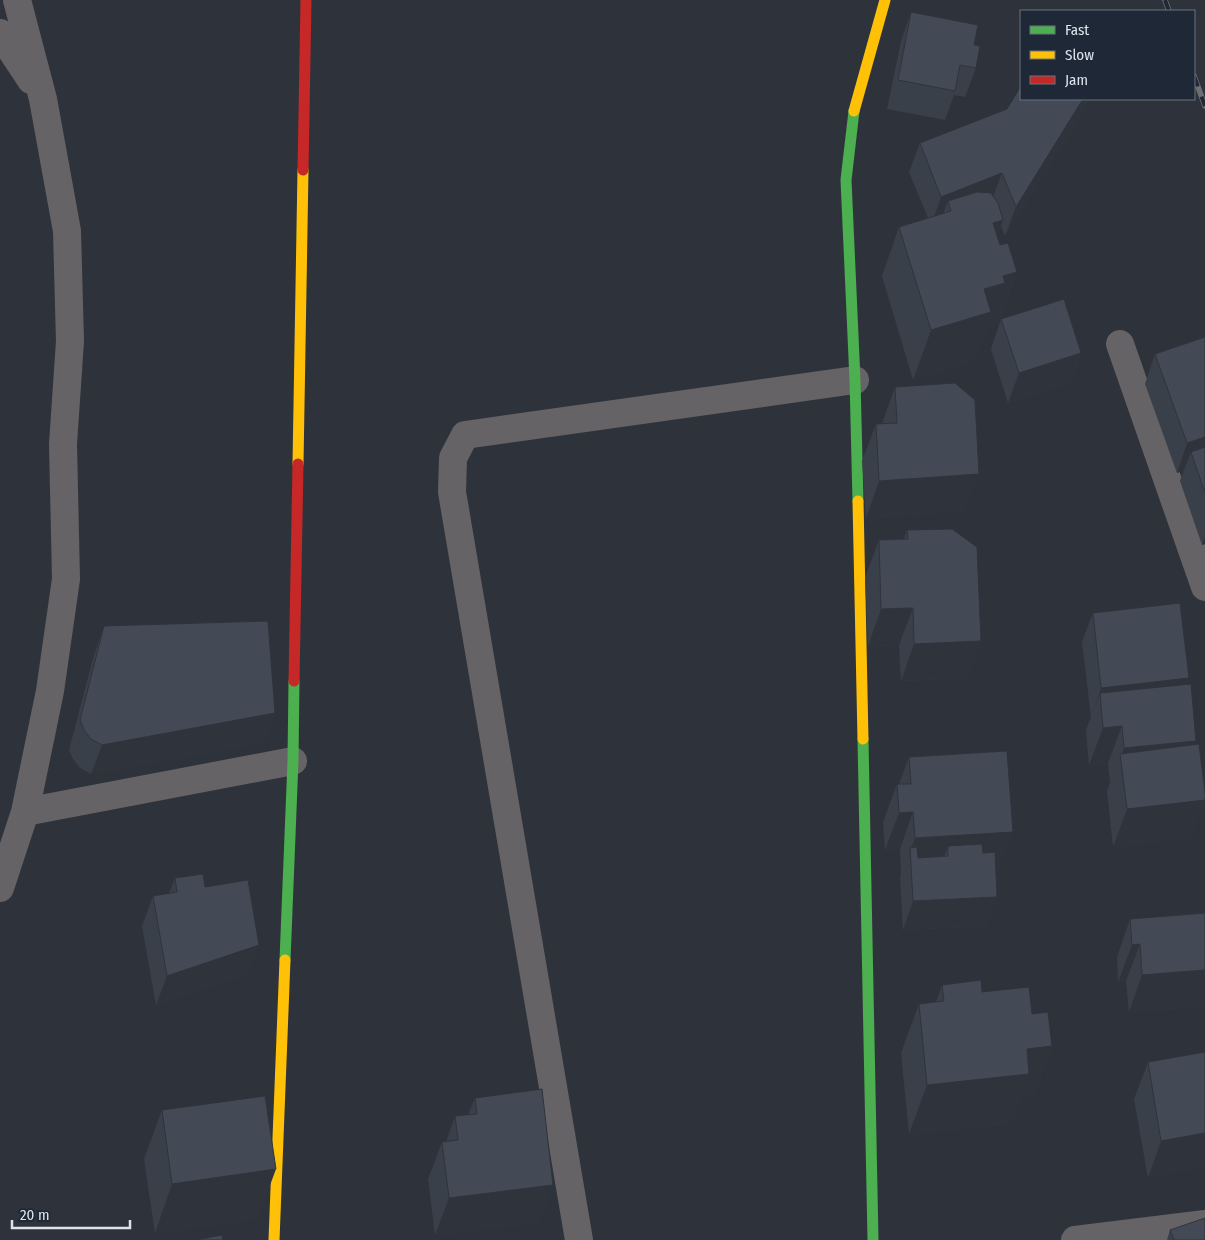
<svg xmlns="http://www.w3.org/2000/svg" width="1205" height="1240" viewBox="0 0 1205 1240" font-family="'Fira Sans Condensed',sans-serif">
  <style>
    .lines { fill: none; stroke-linecap: round; stroke-linejoin: round }
    .street { stroke: #666366; stroke-width: 28 }
    .fast { stroke: #4caf50; stroke-width: 11 }
    .slow { stroke: #ffc107; stroke-width: 11 }
    .jam { stroke: #c62828; stroke-width: 11 }
    .rail-casing { stroke: #6f6f71; stroke-width: 5.5 }
    .rail { stroke: #1f2836; stroke-width: 4; stroke-dasharray: 11; stroke-linecap: butt }
    .wall { fill: #3a4049 }
    .shaded-wall { fill: #2f343c }
    .building { fill: #434a55; stroke: #2f343c }
  </style>
  <rect width="100%" height="100%" fill="#2e333b"/>
  <g class="lines">
    <path class="street" d="M 0,33 L 31,80
      M 1120,344 L 1205,587
      M 25,812 L 293,761
      M 0,888 L 25,812 L 50,691 L 66,579 L 63,444 L 70,341 L 67,231 L 43,99 L 17,0
      M 579,1240 L 452,492 L 453,458 L 465,435 L 855,380
      M 1075,1240 L 1205,1224"/>
    <path class="fast" d="M 854,111 L 846,180 L 855,380 L 858,501
      M 863,739 L 873,1240
      M 285,960 L 293,761 L 294,681"/>
    <path class="slow" d="M 854,111 L 885,0
      M 298,464 L 303,170
      M 858,501 L 863,739
      M 274,1240 L 285,960"/>
    <path class="jam" d="M 303,170 L 306,0
      M 294,681 L 298,464"/>
    <g class="rail-casing">
      <path id="rail" d="M 1165,0 L 1169,11
        M 1194,76 L 1205,106"/>
    </g>
    <use href="#rail" class="rail"/>
  </g>
  <path class="wall" d="M 911,12 L 974,45 L 976,68 L 965,97 L 954,95 L 945,120 L 887,109 L 901,41 Z
    M 1021,99 L 1087,99 L 1082,113 L 1005,236 L 1001,226 L 997,236 L 1000,245 L 1017,272 L 999,321 L 990,324 L 987,332 L 984,333 L 973,361 L 913,380 L 882,276 L 899,227 L 928,218 L 909,172 L 920,143 L 1007,109 Z
    M 1001,319 L 1081,353 L 1071,382 L 1008,403 L 991,349 Z
    M 1205,337 L 1205,544 L 1202,545 L 1180,481 L 1184,470 L 1177,473 L 1145,384 L 1155,354 Z
    M 895,387 L 966,511 L 866,518 L 862,461 L 876,424 L 882,424 Z
    M 907,530 L 981,641 L 967,678 L 901,681 L 899,645 L 868,646 L 865,578 L 879,540 L 904,539 Z
    M 1093,613 L 1186,685 L 1196,741 L 1194,745 L 1192,837 L 1113,847 L 1107,791 L 1110,783 L 1108,763 L 1089,765 L 1086,730 L 1091,717 L 1082,642 Z
    M 104,626 L 275,713 L 264,742 L 91,774 L 80,768 L 73,759 L 69,750 L 94,655 Z
    M 909,757 L 999,869 L 996,869 L 997,897 L 986,926 L 903,930 L 900,877 L 901,873 L 900,849 L 885,850 L 883,822 L 897,784 L 899,784 Z
    M 175,878 L 205,887 L 248,974 L 156,1005 L 142,926 L 153,896 L 169,893 Z
    M 1205,913 L 1205,1006 L 1129,1012 L 1126,981 L 1118,982 L 1117,957 L 1130,919 Z
    M 942,985 L 982,992 L 1032,1014 L 1052,1046 L 1034,1095 L 1021,1097 L 1011,1123 L 909,1134 L 901,1053 L 919,1004 L 936,1002 Z
    M 1205,1052 L 1148,1178 L 1134,1099 L 1148,1062 Z
    M 475,1098 L 553,1185 L 539,1222 L 435,1235 L 428,1179 L 442,1142 L 446,1142 L 455,1116 L 468,1115 Z
    M 162,1110 L 258,1218 L 155,1233 L 144,1159 Z
    M 1170,1230 L 1205,1240 L 1167,1240 Z"/>
  <path class="shaded-wall" d="M 1083,99 L 1087,99 L 1082,113 L 1005,236 L 1016,207 Z
    M 1002,173 L 991,202 L 948,201 L 940,222 L 931,226 L 941,197 Z
    M 1003,220 L 985,269 L 993,223 Z
    M 1017,272 L 999,321 L 990,324 L 987,332 L 984,333 L 973,361 L 913,380 L 931,330 L 984,289 L 1003,276 Z
    M 1081,353 L 1071,382 L 1008,403 L 1019,373 Z
    M 1205,437 L 1205,463 L 1191,452 L 1184,470 L 1177,473 L 1187,443 Z
    M 979,474 L 966,511 L 866,518 L 879,481 Z
    M 1205,537 L 1205,544 L 1202,545 Z
    M 913,608 L 899,645 L 868,646 L 881,609 Z
    M 981,641 L 967,678 L 901,681 L 914,644 Z
    M 1189,678 L 1178,707 L 1100,693 L 1091,717 L 1101,688 Z
    M 275,713 L 264,742 L 91,774 L 102,745 Z
    M 1122,726 L 1108,763 L 1089,765 L 1103,728 Z
    M 1196,741 L 1182,778 L 1121,756 L 1124,748 Z
    M 1205,800 L 1205,802 L 1192,837 L 1113,847 L 1127,809 Z
    M 913,812 L 900,849 L 885,850 L 899,813 Z
    M 1013,832 L 999,869 L 942,873 L 948,856 L 948,846 L 938,873 L 912,875 L 910,851 L 915,838 Z
    M 997,897 L 986,926 L 903,930 L 913,901 Z
    M 1140,944 L 1126,981 L 1118,982 L 1132,945 Z
    M 259,945 L 248,974 L 156,1005 L 167,976 Z
    M 1205,970 L 1205,1006 L 1129,1012 L 1142,975 Z
    M 1052,1046 L 1034,1095 L 1021,1097 L 1011,1123 L 909,1134 L 927,1085 L 1027,1049 Z
    M 1205,1133 L 1205,1168 L 1148,1178 L 1161,1141 Z
    M 276,1169 L 258,1218 L 155,1233 L 172,1184 Z
    M 553,1185 L 539,1222 L 435,1235 L 449,1198 Z"/>
  <path class="building" d="M 911,12 L 978,25 L 974,45 L 980,46 L 976,68 L 960,65 L 955,91 L 898,80 Z
    M 1021,86 L 1021,99 L 1083,99 L 1016,207 L 1002,173 L 941,197 L 920,143 L 1007,109 Z
    M 977,192 L 991,193 L 998,203 L 1003,220 L 993,223 L 1000,245 L 1008,243 L 1017,272 L 1003,276 L 1005,283 L 984,289 L 991,312 L 931,330 L 899,227 L 951,211 L 948,201 Z
    M 1064,299 L 1081,353 L 1019,373 L 1001,319 Z
    M 1205,337 L 1205,437 L 1187,443 L 1155,354 Z
    M 955,383 L 975,400 L 979,474 L 879,481 L 876,424 L 897,423 L 895,387 Z
    M 1205,447 L 1205,493 L 1191,452 Z
    M 952,529 L 977,547 L 981,641 L 914,644 L 913,608 L 881,609 L 879,540 L 908,539 L 907,530 Z
    M 1180,603 L 1189,678 L 1101,688 L 1093,613 Z
    M 268,621 L 275,713 L 102,745 L 91,739 L 84,730 L 80,720 L 104,626 Z
    M 1191,684 L 1196,741 L 1124,748 L 1122,726 L 1103,728 L 1100,693 Z
    M 1199,744 L 1205,793 L 1205,800 L 1127,809 L 1120,754 Z
    M 1007,751 L 1013,832 L 915,838 L 913,812 L 899,813 L 897,784 L 911,784 L 909,757 Z
    M 982,844 L 983,853 L 995,852 L 997,897 L 913,901 L 910,848 L 917,847 L 918,858 L 948,856 L 948,846 Z
    M 203,874 L 205,887 L 248,880 L 259,945 L 167,976 L 153,896 L 177,892 L 175,878 Z
    M 1205,913 L 1205,970 L 1142,975 L 1140,944 L 1132,945 L 1130,919 Z
    M 981,980 L 982,992 L 1029,987 L 1032,1014 L 1048,1012 L 1052,1046 L 1027,1049 L 1029,1074 L 927,1085 L 919,1004 L 944,1001 L 942,985 Z
    M 1205,1052 L 1205,1133 L 1161,1141 L 1148,1062 Z
    M 542,1089 L 553,1185 L 449,1198 L 442,1142 L 458,1140 L 455,1116 L 477,1114 L 475,1098 Z
    M 265,1096 L 276,1169 L 172,1184 L 162,1110 Z
    M 1205,1218 L 1205,1240 L 1174,1240 L 1170,1230 Z
    M 222,1235 L 223,1240 L 196,1240 Z"/>
  <rect x="1020" y="10" width="175" height="90" fill="#1f2836" stroke="#6b737f"/>
  <rect x="1030" y="26" width="25" height="8" fill="#4caf50" stroke="#6b737f"/>
  <text x="1065" y="35" font-size="15" fill="#dde3ec">Fast</text>
  <rect x="1030" y="51" width="25" height="8" fill="#ffc107" stroke="#6b737f"/>
  <text x="1065" y="60" font-size="15" fill="#dde3ec">Slow</text>
  <rect x="1030" y="76" width="25" height="8" fill="#c62828" stroke="#6b737f"/>
  <text x="1065" y="85" font-size="15" fill="#dde3ec">Jam</text>
  <path d="M12 1220v8h118v-8" fill="none" stroke="#dde3ec" stroke-width="2.5"/>
  <text x="20" y="1220" font-size="15" fill="#dde3ec" stroke="#1f2836" stroke-width="4" paint-order="stroke">20 m</text>
</svg>
